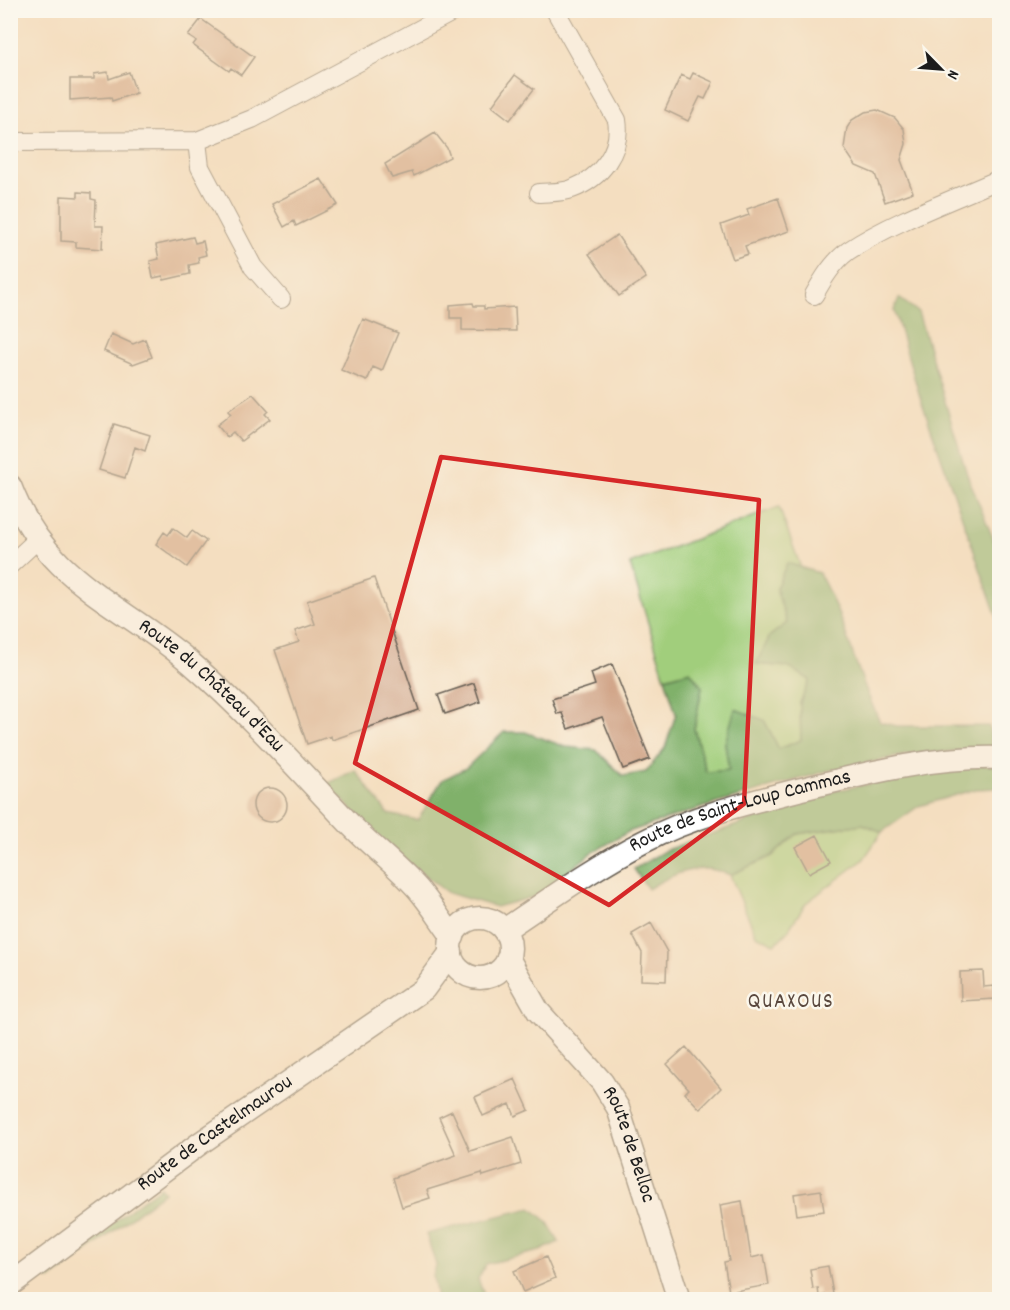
<svg xmlns="http://www.w3.org/2000/svg" width="1010" height="1310" viewBox="0 0 1010 1310" font-family="Dekko,sans-serif">
  <style>
    .green { fill: #a1ce7b; stroke: #5e754c; stroke-width: 1.5 }
    .forest { fill: #80b16b; stroke: #4e6644; stroke-width: 1.5 }
    .building { fill: #cc9b7d }
    .lines { fill: none; stroke-linecap: round; stroke-linejoin: round }
    .minor-casing { stroke: #686055; stroke-width: 20 }
    .tertiary-casing { stroke: #686055; stroke-width: 25 }
    .minor { stroke: #fff; stroke-width: 18 }
    .tertiary { stroke: #fff; stroke-width: 22 }
    .marked { fill: none; stroke: #d62828; stroke-width: 4.5; stroke-linejoin: round }
    .labels { text-anchor: middle; dominant-baseline: central; stroke-width: 5; stroke-linejoin: round; paint-order: stroke }
    .street-label { font-size: 21px; fill: #1c1c1c; stroke: #fbf7ec }
    .neighbourhood-label { font-size: 22px; letter-spacing: 1.5px; fill: #5a483e; stroke: #fbf7ec }
  </style>
  <rect width="100%" height="100%" fill="#fbf7ec"/>
  <filter id="ink" filterUnits="userSpaceOnUse"><feTurbulence type="fractalNoise" baseFrequency=".0167" numOctaves="2"/><feDisplacementMap in="SourceGraphic" scale="12" xChannelSelector="R" yChannelSelector="G"/><feConvolveMatrix kernelMatrix="1 2 1 2 8 2 1 2 1" color-interpolation-filters="sRGB"/></filter>
  <filter id="wash" filterUnits="userSpaceOnUse"><feTurbulence type="fractalNoise" baseFrequency=".008" numOctaves="4" result="noise"/><feDisplacementMap in="SourceGraphic" scale="24" xChannelSelector="R" yChannelSelector="G"/><feGaussianBlur stdDeviation="1.35" result="paint"/><feColorMatrix in="noise" values="0 0 0 0 0 0 0 0 0 0 0 0 0 0 0 0 0 1.4 0 .05"/><feComposite in="paint" operator="in"/></filter>
  <g filter="url(#wash)">
    <rect width="100%" height="100%" fill="#f4dec0"/>
    <path class="green" d="M 779,507 L 801,568 L 787,564 L 776,588 L 787,623 L 770,636 L 757,664 L 789,667 L 810,680 L 800,703 L 801,740 L 779,749 L 764,720 L 725,743 L 729,770 L 706,773 L 694,729 L 702,687 L 690,671 L 665,678 L 630,564 Z
      M 863,824 L 882,832 L 863,860 L 806,903 L 787,932 L 775,944 L 756,935 L 730,875 L 772,856 L 797,834 Z"/>
    <path class="forest" d="M 899,298 L 918,312 L 967,474 L 999,553 L 999,623 L 920,397 L 894,310 Z
      M 787,563 L 819,573 C 846,621 856,673 880,722 L 897,726 L 989,726 L 992,748 L 906,755 L 827,771 L 704,807 L 628,832 L 590,854 L 540,895 L 496,907 L 448,893 L 391,851 L 327,784 L 355,770 L 388,814 L 418,820 L 442,780 L 466,768 L 504,732 L 525,732 L 566,747 L 596,750 L 623,776 L 646,772 L 665,748 L 676,714 L 665,678 L 690,671 L 702,687 L 694,729 L 706,772 L 729,770 L 725,743 L 735,709 L 764,720 L 779,749 L 801,740 L 800,703 L 810,680 L 789,667 L 756,664 L 770,636 L 787,623 L 776,588 Z
      M 961,765 L 999,766 L 999,788 L 976,789 L 919,806 L 882,832 L 863,824 L 797,834 L 772,856 L 730,875 C 700,862 675,872 648,889 L 634,869 L 666,850 L 834,791 Z
      M 160,1187 L 164,1192 L 50,1280 L 43,1275 Z
      M 531,1208 L 547,1221 L 559,1242 L 540,1251 L 486,1264 L 478,1279 L 483,1292 L 483,1299 L 437,1299 L 433,1275 L 436,1265 L 426,1234 Z"/>
    <g id="blocks">
      <path class="building" d="M 201,19 L 254,57 L 241,75 L 231,68 L 229,71 L 193,45 L 196,41 L 188,36 Z
        M 108,72 L 109,79 L 129,72 L 136,93 L 112,101 L 111,97 L 70,100 L 70,79 L 94,79 L 94,74 Z
        M 693,73 L 713,82 L 705,99 L 700,97 L 688,121 L 665,110 L 681,75 L 690,79 Z
        M 515,75 L 534,89 L 510,120 L 492,106 Z
        M 877,110 L 895,118 L 904,129 L 906,144 L 901,160 L 913,192 L 885,202 L 875,174 L 856,166 L 844,148 L 847,128 L 852,120 L 865,112 Z
        M 435,133 L 447,148 L 450,157 L 414,176 L 412,172 L 392,178 L 385,164 Z
        M 321,179 L 338,205 L 296,226 L 294,221 L 284,227 L 272,204 Z
        M 78,192 L 91,193 L 91,199 L 96,200 L 95,226 L 103,226 L 102,249 L 76,247 L 76,242 L 61,241 L 61,196 L 78,197 Z
        M 778,198 L 789,231 L 745,246 L 748,254 L 733,259 L 721,225 L 749,215 L 747,209 Z
        M 617,235 L 646,278 L 619,296 L 589,254 Z
        M 193,237 L 195,243 L 203,241 L 206,255 L 198,257 L 199,263 L 189,265 L 190,274 L 164,280 L 163,276 L 153,278 L 150,261 L 159,259 L 156,245 Z
        M 473,303 L 474,306 L 484,306 L 484,309 L 515,307 L 516,331 L 462,330 L 462,318 L 450,318 L 450,305 Z
        M 363,319 L 398,333 L 382,371 L 373,367 L 367,381 L 341,370 Z
        M 111,334 L 133,344 L 145,339 L 152,357 L 133,364 L 104,351 Z
        M 253,394 L 268,411 L 265,414 L 270,419 L 241,441 L 233,432 L 227,437 L 217,425 L 231,414 L 228,411 Z
        M 114,424 L 150,435 L 145,451 L 135,447 L 125,478 L 99,470 Z
        M 173,528 L 187,538 L 192,531 L 206,541 L 187,567 L 156,544 L 164,532 L 168,535 Z
        M 374,578 L 419,710 L 332,740 L 331,736 L 307,744 L 275,650 L 299,642 L 295,631 L 315,624 L 307,601 Z
        M 612,664 L 650,759 L 623,769 L 602,717 L 568,729 L 562,713 L 557,714 L 552,699 L 595,685 L 591,673 Z
        M 474,683 L 480,702 L 445,714 L 438,695 Z
        M253 805a17 17 0 1 1 34 0a17 17 0 1 1-34 0Z
        M 817,835 L 831,861 L 809,873 L 795,847 Z
        M 651,923 L 667,952 L 666,981 L 641,980 L 642,953 L 632,934 Z
        M 983,971 L 984,987 L 994,986 L 995,999 L 961,1001 L 960,972 Z
        M 686,1047 L 721,1088 L 700,1109 L 685,1093 L 689,1089 L 667,1064 Z
        M 515,1079 L 529,1110 L 515,1116 L 510,1104 L 483,1116 L 475,1097 Z
        M 452,1111 L 470,1151 L 513,1137 L 521,1164 L 483,1176 L 482,1173 L 427,1190 L 430,1198 L 402,1207 L 393,1178 L 456,1155 L 439,1117 Z
        M 821,1190 L 824,1211 L 797,1215 L 794,1194 Z
        M 742,1201 L 751,1258 L 764,1255 L 769,1285 L 729,1292 L 724,1262 L 729,1261 L 720,1205 Z
        M 546,1257 L 555,1278 L 523,1292 L 514,1271 Z
        M 828,1266 L 833,1294 L 819,1296 L 818,1288 L 813,1289 L 810,1269 Z"/>
    </g>
  </g>
  <g filter="url(#ink)">
    <use href="#blocks" fill-opacity="0" stroke="#686055" stroke-width="1.5"/>
    <g class="lines">
      <g class="minor-casing">
        <path id="minor" d="M 197,141 L 200,167 L 253,267 L 281,299
          M 10,142 L 197,141 L 252,119 L 456,10
          M 539,193 C 549,192 562,193 572,189 C 601,178 622,151 617,120 L 555,10
          M 814,295 C 823,279 833,262 848,251 C 890,223 952,200 1000,179
          M 10,565 L 38,539"/>
      </g>
      <g class="tertiary-casing">
        <g id="tertiary">
          <path id="s1" d="M 10,486 C 47,584 121,602 192,664 C 247,712 296,767 346,820 C 368,844 396,864 418,889 C 431,904 441,921 453,937"/>
          <circle cx="480" cy="948" r="30"/>
          <path id="s2" d="M 504,930 C 549,900 594,867 643,842 C 690,817 746,803 798,790 C 864,774 931,756 1000,758"/>
          <path id="s3" d="M 508,958 L 538,1011 L 602,1082 L 618,1108 L 679,1300"/>
          <path id="s4" d="M 10,1285 L 199,1144 L 424,989 L 451,952"/>
        </g>
      </g>
      <use href="#minor" class="minor"/>
      <use href="#tertiary" class="tertiary"/>
    </g>
  </g>
  <path d="M0 0H1010V1310H0ZM 441,457 L 759,500 L 744,804 L 609,905 L 355,763 Z" fill="#f4dec0" fill-opacity=".55" fill-rule="evenodd"/>
  <path class="marked" d="M 441,457 L 759,500 L 744,804 L 609,905 L 355,763 Z"/>
  <g class="labels">
    <g class="street-label">
      <text stroke="none"><textPath href="#s1" startOffset="288">Route du Château d'Eau</textPath></text>
      <text stroke="none"><textPath href="#s2" startOffset="267">Route de Saint-Loup Cammas</textPath></text>
      <text stroke="none"><textPath href="#s4" startOffset="255">Route de Castelmaurou</textPath></text>
      <text stroke="none"><textPath href="#s3" startOffset="225">Route de Belloc</textPath></text>
    </g>
    <g class="neighbourhood-label">
      <text x="791" y="1002">QUAXOUS</text>
    </g>
  </g>
  <rect width="1010" height="1310" fill="none" stroke="#fbf7ec" stroke-width="36"/>
  <g transform="translate(941 69) rotate(115)" stroke="#fbf7ec" stroke-width="4.5" paint-order="stroke">
  <path d="M0-4.5L10 22L0 15L-10 22Z" fill="#1c1c1c"/>
  <text y="-9" font-size="16" font-weight="bold" text-anchor="middle" fill="#1c1c1c">N</text>
  </g>
</svg>
